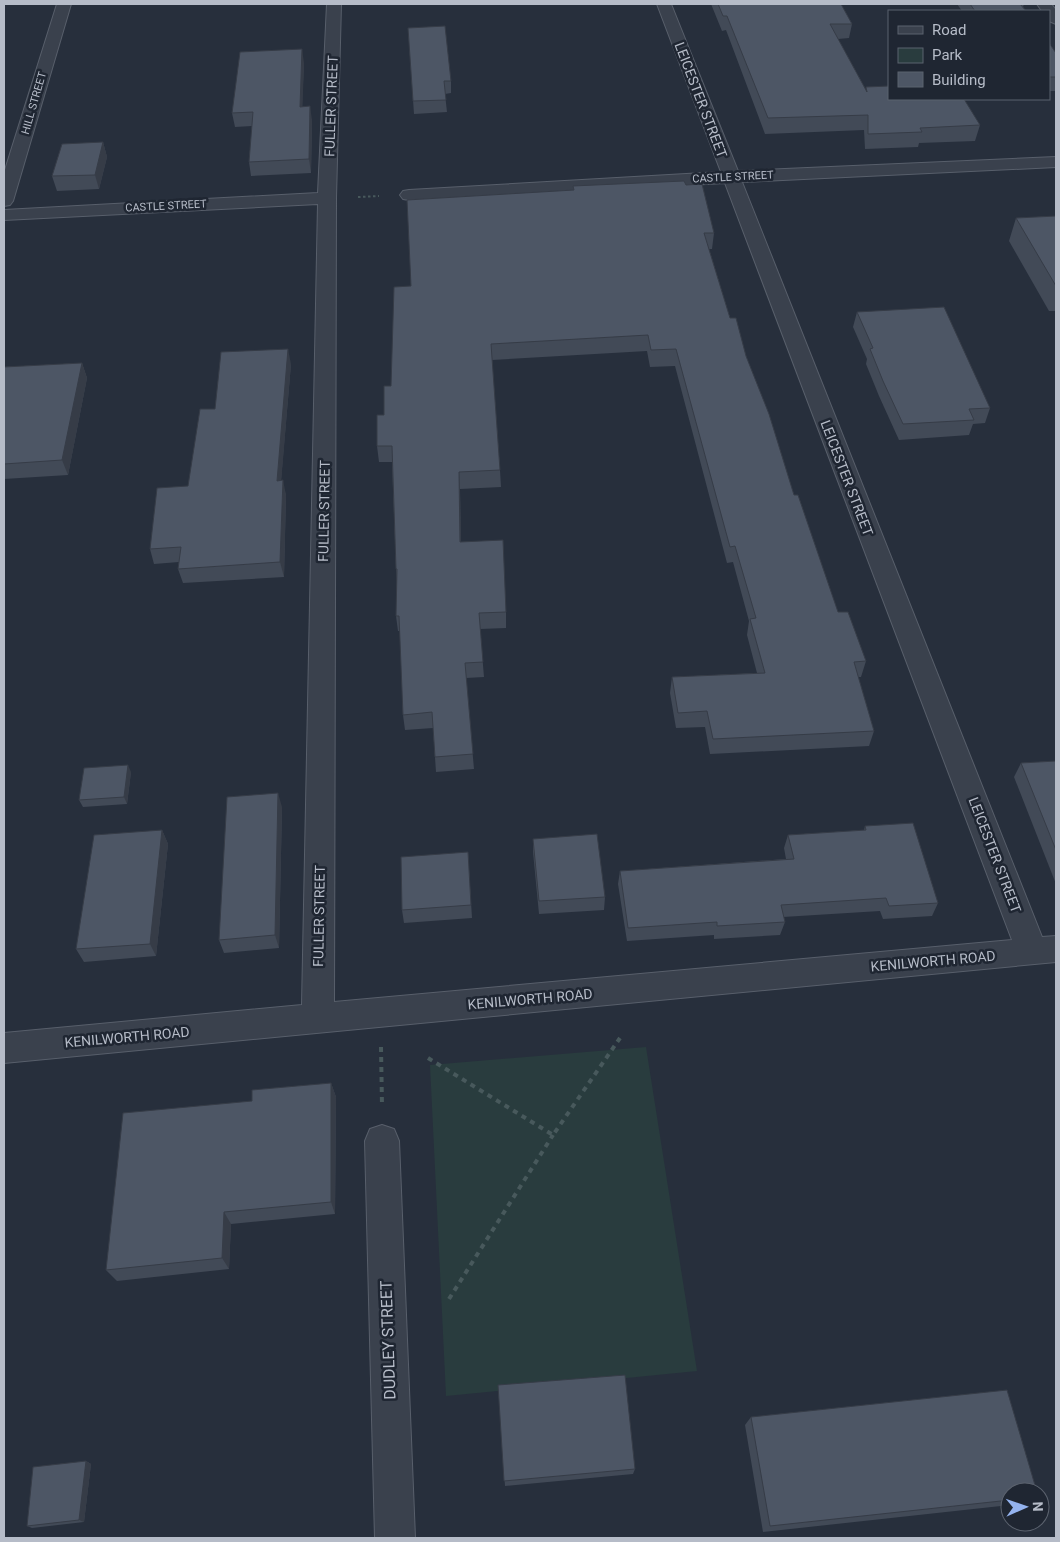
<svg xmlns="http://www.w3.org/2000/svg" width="1060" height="1542" viewBox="0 0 1060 1542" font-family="Roboto,sans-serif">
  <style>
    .green { fill: #293c3e }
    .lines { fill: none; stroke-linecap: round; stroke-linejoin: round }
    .minor-casing { stroke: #585f6b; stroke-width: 2 }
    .path-far1 { stroke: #48595c; stroke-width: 2; stroke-dasharray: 2.5 2.5; stroke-linecap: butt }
    .path { stroke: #48595c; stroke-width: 4; stroke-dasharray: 5 5; stroke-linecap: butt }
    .minor { fill: #3a414d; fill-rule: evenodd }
    .wall { fill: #424a57 }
    .shaded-wall { fill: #363c47 }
    .building { fill: #4d5665; stroke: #363c47 }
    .labels { text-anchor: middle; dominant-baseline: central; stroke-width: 5; stroke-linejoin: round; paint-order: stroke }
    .far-street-label { font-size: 11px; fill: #b6bcc8; stroke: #1f2632 }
    .street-label { font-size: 14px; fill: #b6bcc8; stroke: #1f2632 }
    .near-street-label { font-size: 16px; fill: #b6bcc8; stroke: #1f2632 }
  </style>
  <rect width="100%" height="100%" fill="#272f3c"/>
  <path class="green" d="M 646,1047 L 697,1371 L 446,1396 L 430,1065 Z"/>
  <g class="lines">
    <g class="minor-casing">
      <path id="minor" d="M 57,4 L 71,4 L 13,201 L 10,205 L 4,206 L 4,173 Z
        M 327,4 L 341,4 L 336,198 L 334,1002 L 1012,940 L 725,183 L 409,200 L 403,199 L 400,195 L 403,191 L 409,190 L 721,172 L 657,4 L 671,4 L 738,171 L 1056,157 L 1056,167 L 742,182 L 1042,937 L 1056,936 L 1056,962 L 4,1063 L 4,1033 L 302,1005 L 318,204 L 4,220 L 4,210 L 318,193 Z
        M 1037,4 L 1051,4 L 1056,10 L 1056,24 L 1049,21 L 1049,11 L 1042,11 Z
        M 382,1125 L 394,1129 L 399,1141 L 415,1538 L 375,1538 L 365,1141 L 370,1129 Z"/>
    </g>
    <path class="path-far1" d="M 358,197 L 379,196"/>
    <path class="path" d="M 381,1047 L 382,1106
      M 428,1058 L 553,1135 L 620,1038
      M 449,1299 L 553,1135"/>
    <use href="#minor" class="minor"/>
  </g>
  <path class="wall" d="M 711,4 L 841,4 L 852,24 L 849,38 L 838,39 L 866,90 L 866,87 L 980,125 L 975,141 L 919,143 L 918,147 L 865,149 L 864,130 L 765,134 L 726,30 L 722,31 Z
    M 957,4 L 1024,4 L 1023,7 L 1026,11 L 962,11 Z
    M 408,28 L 451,81 L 451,93 L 445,94 L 447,112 L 414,114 Z
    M 1049,43 L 1056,53 L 1056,91 L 1049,91 Z
    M 304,63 L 302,107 L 312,120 L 311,173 L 251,176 L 249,162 L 252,126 L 235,127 L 232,113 Z
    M 103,142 L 107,157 L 99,189 L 57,191 L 52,176 Z
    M 686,185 L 714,233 L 712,249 L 709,249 L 730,318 L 746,356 L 794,495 L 838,612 L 866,661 L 861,677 L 858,677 L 874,731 L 869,746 L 710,754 L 705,727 L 676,728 L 670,693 L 672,677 L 757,673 L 747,635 L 749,621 L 733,562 L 727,563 L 675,366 L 650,367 L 647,351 L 492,360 L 500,470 L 501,487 L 460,489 L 461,542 L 506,612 L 506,628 L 480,629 L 484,677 L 466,678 L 474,769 L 436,772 L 433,728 L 405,730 L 403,715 L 400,631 L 398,631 L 396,616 L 397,581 L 396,569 L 392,462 L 379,462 L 377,446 L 391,386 L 411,286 L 573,190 L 573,186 Z
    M 1056,216 L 1056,311 L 1049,311 L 1009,241 L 1016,218 Z
    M 857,312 L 990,408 L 985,423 L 973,424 L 969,435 L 899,440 L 879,396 L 866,364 L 867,359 L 853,327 Z
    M 82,363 L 87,378 L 68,475 L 4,479 L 4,367 Z
    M 291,364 L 281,480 L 286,495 L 284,577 L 183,583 L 178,569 L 179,562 L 154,564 L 150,549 L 188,486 L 215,409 Z
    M 1056,761 L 1056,884 L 1014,777 L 1021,763 Z
    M 131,772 L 127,804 L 83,807 L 79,800 Z
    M 282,807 L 279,948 L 224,953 L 219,940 Z
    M 865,826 L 938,903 L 932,916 L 883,919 L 880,911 L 783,917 L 785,922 L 780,935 L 714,939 L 714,935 L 627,941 L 618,884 L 620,871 L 786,859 L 784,848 L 788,835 L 864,830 Z
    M 162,830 L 168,844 L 156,956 L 84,962 L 76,949 Z
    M 533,839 L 605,897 L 604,910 L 539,914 L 533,852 Z
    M 468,852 L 472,918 L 404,923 L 402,910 Z
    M 331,1083 L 336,1097 L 335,1214 L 231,1224 L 229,1269 L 117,1281 L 106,1270 Z
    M 498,1385 L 635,1469 L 633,1474 L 505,1486 Z
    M 751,1417 L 1010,1492 L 1010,1505 L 763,1532 L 745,1425 Z
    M 86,1461 L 91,1464 L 84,1522 L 32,1528 L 27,1526 Z"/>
  <path class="shaded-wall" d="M 302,49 L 304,63 L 302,121 L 300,107 Z
    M 310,106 L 312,120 L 311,173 L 309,159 Z
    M 103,142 L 107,157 L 99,189 L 95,175 Z
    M 288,349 L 291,364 L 280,495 L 277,481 Z
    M 82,363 L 87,378 L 68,475 L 62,460 Z
    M 459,472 L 460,489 L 461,558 L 460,542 Z
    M 283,480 L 286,495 L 284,577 L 280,562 Z
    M 128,765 L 131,772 L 127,804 L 124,797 Z
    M 278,793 L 282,807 L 279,948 L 275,935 Z
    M 162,830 L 168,844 L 156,956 L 150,944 Z
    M 331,1083 L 336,1097 L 335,1214 L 331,1202 Z
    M 224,1212 L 231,1224 L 229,1269 L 222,1258 Z
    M 86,1461 L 91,1464 L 84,1522 L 79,1520 Z"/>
  <path class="building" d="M 718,4 L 841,4 L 852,24 L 830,24 L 867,92 L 866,87 L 889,86 L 889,99 L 964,99 L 980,125 L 920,128 L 922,132 L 868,134 L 868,115 L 768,118 L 727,16 L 723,16 Z
    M 970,4 L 1020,4 L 1026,11 L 975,11 Z
    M 445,26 L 451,81 L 444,81 L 446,100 L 413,101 L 408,28 Z
    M 1049,43 L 1056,53 L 1056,77 L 1049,77 Z
    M 302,49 L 300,107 L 310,106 L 309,159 L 249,162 L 253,112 L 232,113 L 240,52 Z
    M 103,142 L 95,175 L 52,176 L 62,144 Z
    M 684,181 L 686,185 L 702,184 L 714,233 L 704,233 L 730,318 L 736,318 L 746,356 L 769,414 L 794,495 L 798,495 L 838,612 L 848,612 L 866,661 L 854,662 L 874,731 L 713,739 L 707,711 L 678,713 L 672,677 L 765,673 L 750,619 L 756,618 L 735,546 L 730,547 L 676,349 L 651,350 L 648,335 L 491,344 L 500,470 L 459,472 L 460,542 L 503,540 L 506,612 L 479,613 L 483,662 L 465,663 L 473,754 L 435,757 L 432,712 L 403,715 L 399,616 L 396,616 L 397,569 L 396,569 L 392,446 L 377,446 L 377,415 L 384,415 L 384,386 L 391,386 L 394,287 L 411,286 L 407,200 L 574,190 L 573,186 Z
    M 1056,216 L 1056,286 L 1016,218 Z
    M 944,307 L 990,408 L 969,409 L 974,420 L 903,424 L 883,381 L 870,349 L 873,348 L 857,312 Z
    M 288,349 L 277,481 L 283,480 L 280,562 L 178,569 L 181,547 L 150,549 L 157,488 L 188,486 L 200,409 L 215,409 L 221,352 Z
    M 82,363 L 62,460 L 4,464 L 4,367 Z
    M 1056,761 L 1056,850 L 1021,763 Z
    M 128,765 L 124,797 L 79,800 L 84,768 Z
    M 278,793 L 275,935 L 219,940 L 227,797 Z
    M 913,823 L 938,903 L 889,906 L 886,898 L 781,905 L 785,922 L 717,926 L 717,922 L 628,928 L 620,871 L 794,859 L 788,835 L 866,830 L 865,826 Z
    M 162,830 L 150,944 L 76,949 L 94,835 Z
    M 597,834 L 605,897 L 539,901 L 533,839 Z
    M 468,852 L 471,905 L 402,910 L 401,857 Z
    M 331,1083 L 331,1202 L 224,1212 L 222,1258 L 106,1270 L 123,1113 L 252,1101 L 252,1090 Z
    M 625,1375 L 635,1469 L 504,1481 L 498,1385 Z
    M 1007,1390 L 1037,1492 L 1010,1492 L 1010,1500 L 770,1526 L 751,1417 Z
    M 86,1461 L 79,1520 L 27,1526 L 33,1467 Z"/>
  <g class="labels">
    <g class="far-street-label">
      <text transform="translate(34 103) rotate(-74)">HILL STREET</text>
      <text transform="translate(733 177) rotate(-3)">CASTLE STREET</text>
      <text transform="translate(166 206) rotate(-3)">CASTLE STREET</text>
    </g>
    <g class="street-label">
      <text transform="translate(701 100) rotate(69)">LEICESTER STREET</text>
      <text transform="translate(331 106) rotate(-88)">FULLER STREET</text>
      <text transform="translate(847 478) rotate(69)">LEICESTER STREET</text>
      <text transform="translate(324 511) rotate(-89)">FULLER STREET</text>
      <text transform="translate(995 855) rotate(69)">LEICESTER STREET</text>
      <text transform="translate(319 916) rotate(-89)">FULLER STREET</text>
      <text transform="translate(933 961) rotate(-5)">KENILWORTH ROAD</text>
      <text transform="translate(530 999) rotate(-5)">KENILWORTH ROAD</text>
      <text transform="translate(127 1037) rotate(-5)">KENILWORTH ROAD</text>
    </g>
    <g class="near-street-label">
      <text transform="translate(388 1340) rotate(-92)">DUDLEY STREET</text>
    </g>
  </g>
  <rect width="1060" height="1542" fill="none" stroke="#b6bcc8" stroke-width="10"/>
  <rect x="888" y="10" width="162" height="90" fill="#1f2632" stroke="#5b626e"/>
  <rect x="898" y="26" width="25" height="8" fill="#3a414d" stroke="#5b626e"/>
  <text x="932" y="35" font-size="15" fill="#b6bcc8">Road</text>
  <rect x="898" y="48" width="25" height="15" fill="#293c3e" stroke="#5b626e"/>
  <text x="932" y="60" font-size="15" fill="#b6bcc8">Park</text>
  <rect x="898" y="72" width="25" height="15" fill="#4d5665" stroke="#5b626e"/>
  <text x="932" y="85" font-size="15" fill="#b6bcc8">Building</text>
  <g transform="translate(1025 1507) rotate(88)"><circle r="24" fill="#1f2632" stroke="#5b626e"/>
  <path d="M0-4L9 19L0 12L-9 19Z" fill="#94b3ef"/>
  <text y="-8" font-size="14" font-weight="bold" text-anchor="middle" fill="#b6bcc8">N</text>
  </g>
</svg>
